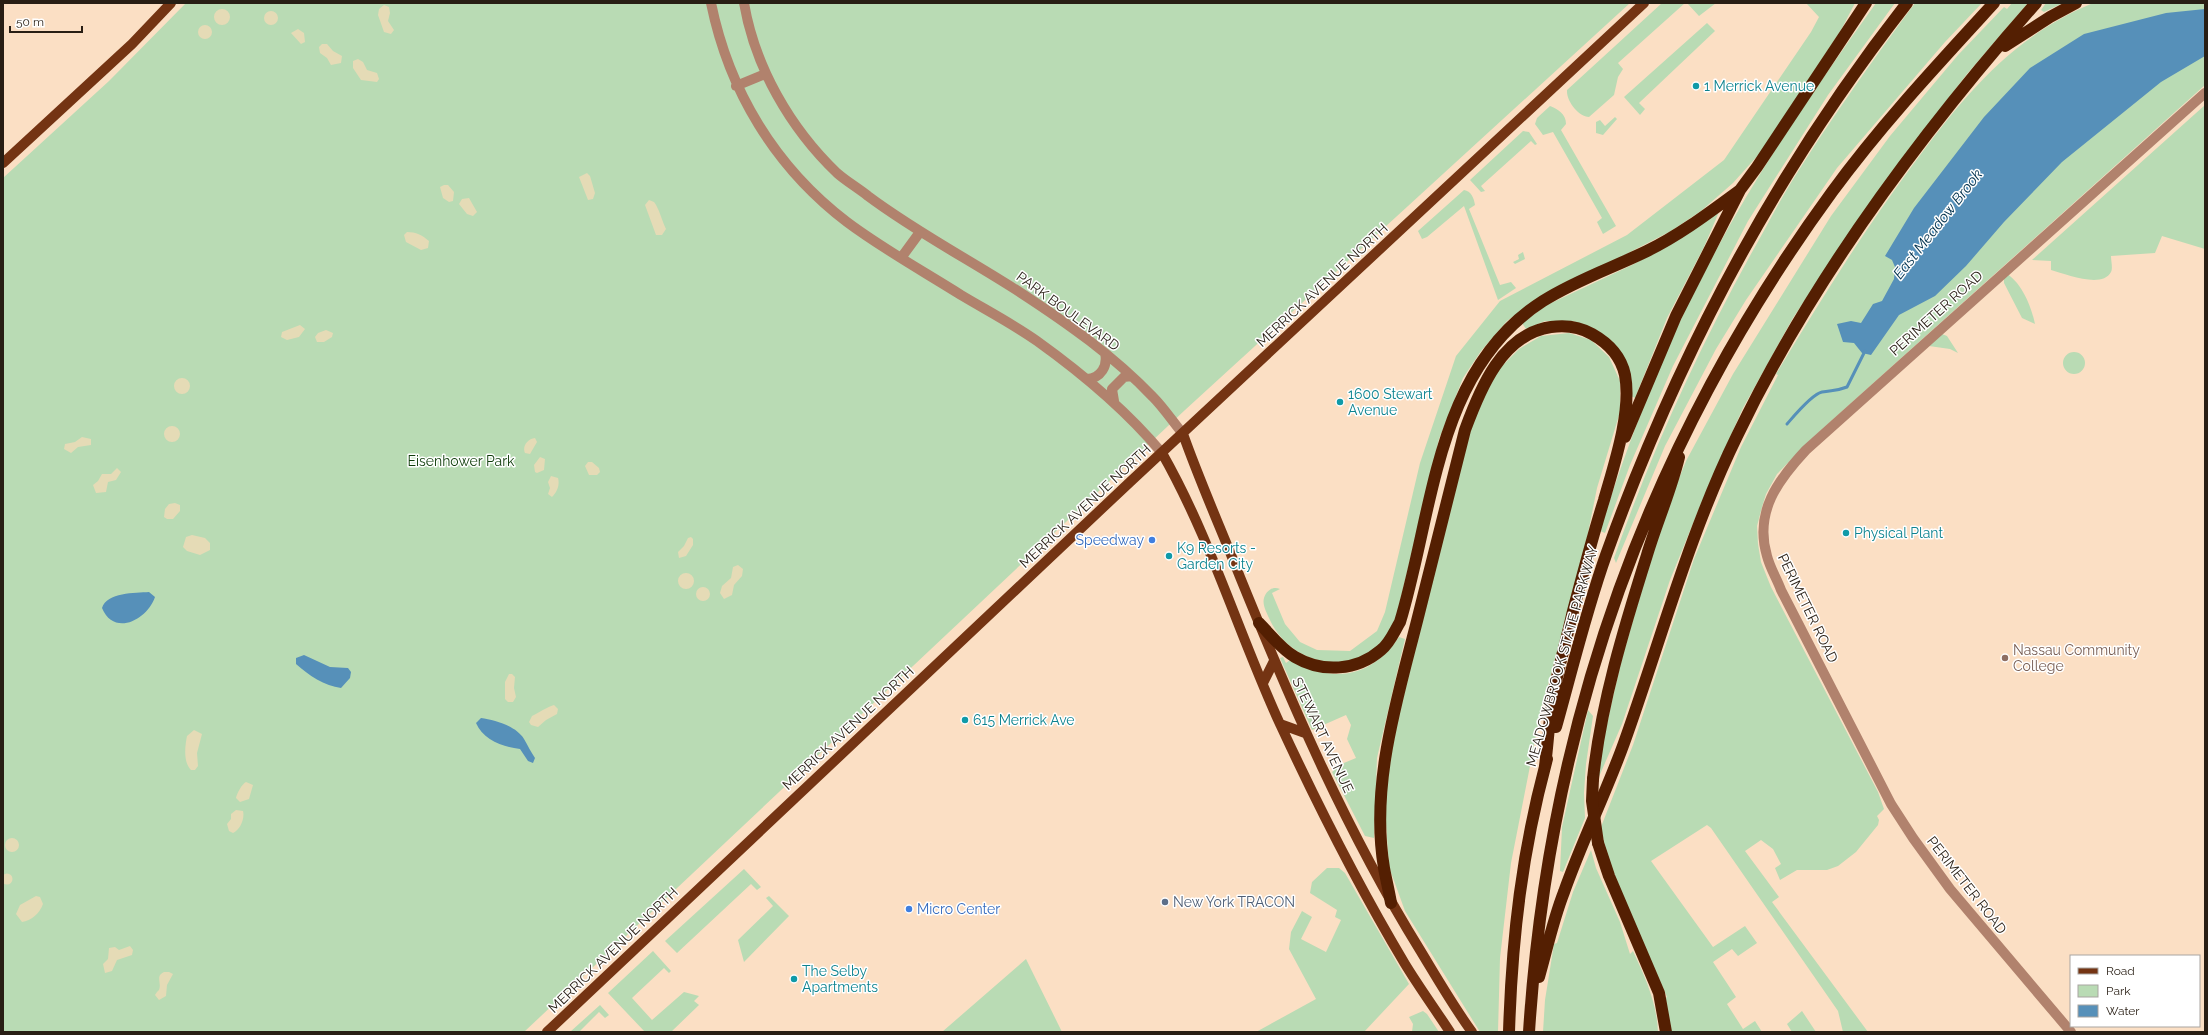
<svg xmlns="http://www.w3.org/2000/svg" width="2208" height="1035" viewBox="0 0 2208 1035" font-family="Raleway,sans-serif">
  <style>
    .green { fill: #b9dbb4 }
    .sand { fill: #e5dbb6 }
    .water { fill: #5690b9 }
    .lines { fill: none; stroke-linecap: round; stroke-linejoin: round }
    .stream { stroke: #5690b9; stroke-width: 3 }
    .minor { stroke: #b1826d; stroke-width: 10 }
    .major { stroke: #743413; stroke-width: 10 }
    .highway { stroke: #541f02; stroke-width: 12 }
    .highway-bridge { stroke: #541f02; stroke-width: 12 }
    .culture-dot { fill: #0f9aa8; stroke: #fff; stroke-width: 1.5 }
    .shop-dot { fill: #3f7fe0; stroke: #fff; stroke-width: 1.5 }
    .education-dot { fill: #8d6e63; stroke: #fff; stroke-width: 1.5 }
    .service-dot { fill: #5c6f8a; stroke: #fff; stroke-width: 1.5 }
    .labels { text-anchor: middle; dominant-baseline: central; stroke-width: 3; stroke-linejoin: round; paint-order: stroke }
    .culture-label { font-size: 14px; fill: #0d838f; stroke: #fff; text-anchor: start }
    .street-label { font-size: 14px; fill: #281e14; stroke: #fff }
    .park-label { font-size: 14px; fill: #0f3d0a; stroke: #fff }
    .shop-label { font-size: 14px; fill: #366cbe; stroke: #fff; text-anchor: end }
    .education-label { font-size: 14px; fill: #785e54; stroke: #fff; text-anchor: start }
    .service-label { font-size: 14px; fill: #4e5e75; stroke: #fff; text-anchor: start }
    .water-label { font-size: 15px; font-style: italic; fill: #00314d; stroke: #fff }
  </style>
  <rect width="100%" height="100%" fill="#fbdfc4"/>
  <path class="green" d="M 186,3 L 1630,3 L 1185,410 L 524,1032 L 3,1032 L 3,178 L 109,81 Z
    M 1662,3 L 1685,3 L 1618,63 L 1623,69 L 1618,77 L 1614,95 L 1589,117 C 1579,117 1566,101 1567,90 Z
    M 1687,3 L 1716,3 L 1699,16 Z
    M 1806,3 L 1855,3 L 1841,30 L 1760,153 L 1733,183 L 1701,211 L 1671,231 L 1531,303 L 1507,321 L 1481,351 L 1463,378 L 1439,439 L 1396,618 C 1390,630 1383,644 1371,652 C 1333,675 1286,657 1269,618 C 1267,613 1262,605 1264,598 C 1266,591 1272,586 1280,589 L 1272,593 L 1285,624 L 1300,642 L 1317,650 L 1350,651 L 1377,631 L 1385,612 L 1420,463 L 1456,356 L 1500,301 L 1627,235 L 1724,160 L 1811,32 L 1819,17 Z
    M 1876,3 L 1895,3 L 1828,95 L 1748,221 L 1673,366 L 1630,465 L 1605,533 L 1600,531 C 1630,436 1666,342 1714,254 C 1761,166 1818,84 1876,3 Z
    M 1915,3 L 1982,3 L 1945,42 L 1837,168 L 1746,300 L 1716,349 L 1665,446 L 1616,563 L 1614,558 C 1651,453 1697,352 1751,254 C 1765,230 1777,205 1792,181 C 1830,120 1872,61 1915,3 Z
    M 2012,3 L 2028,3 L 1967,74 L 1915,142 L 1856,223 L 1793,318 L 1743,408 L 1707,489 L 1670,580 L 1622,724 L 1598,779 L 1601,750 L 1621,662 L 1661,523 L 1686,461 L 1733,374 L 1831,216 L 1890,136 L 1958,55 L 2004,7 L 2007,9 Z
    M 2046,3 L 2063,3 L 2044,12 L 2041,10 Z
    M 2093,3 L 2205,3 L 2205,85 L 1810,440 L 1777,474 L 1766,494 L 1762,507 L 1757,526 L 1758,544 L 1761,562 L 1771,587 L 1878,792 L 1884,809 L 1877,816 L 1879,820 L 1878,825 L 1856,852 L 1838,866 L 1827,870 L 1797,870 L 1780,880 L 1775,868 L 1781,864 L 1773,849 L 1761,840 L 1745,851 L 1779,897 L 1772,902 L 1868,1032 L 1843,1032 L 1838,1011 L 1711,828 L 1707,825 L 1651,861 L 1713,947 L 1745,926 L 1757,943 L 1738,956 L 1732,949 L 1713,962 L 1736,997 L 1727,1004 L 1743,1029 L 1755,1021 L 1762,1032 L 1670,1032 L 1664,999 L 1667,997 L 1621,893 L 1605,848 L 1601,827 L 1633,745 L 1694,559 L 1741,447 L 1778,375 L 1776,374 C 1819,303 1862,233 1912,166 C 1964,96 2010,38 2093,3 Z
    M 1707,23 L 1715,31 L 1639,103 L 1645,109 L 1640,115 L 1624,97 Z
    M 2205,105 L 2205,249 L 2162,236 L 2155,253 L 2111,256 C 2111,261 2113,268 2111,272 C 2102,289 2066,274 2051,270 L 2051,261 L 2032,260 Z
    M 1550,106 C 1558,109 1566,114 1566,124 L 1561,130 L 1616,226 L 1603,234 L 1597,222 L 1602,218 L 1553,132 L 1543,135 L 1535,124 L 1537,118 Z
    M 1615,117 L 1617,119 L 1603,135 L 1596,133 L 1596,122 L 1600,120 L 1605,126 Z
    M 1523,131 L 1529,132 L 1537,144 L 1535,145 L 1531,141 L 1481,186 L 1485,191 L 1481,192 L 1470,180 Z
    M 1464,190 C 1471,191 1474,198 1475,205 L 1469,209 L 1500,285 L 1511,282 L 1516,288 L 1498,300 L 1464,206 L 1427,237 L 1422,239 L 1418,231 Z
    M 1719,212 L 1704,247 L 1667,318 L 1635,398 L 1631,396 L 1617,347 L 1595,329 L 1573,321 L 1545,321 L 1526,329 L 1522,323 L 1547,305 L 1632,265 L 1678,240 Z
    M 1523,252 L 1525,259 L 1515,264 L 1513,262 L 1519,259 L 1518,255 Z
    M 2004,272 C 2021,281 2031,305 2035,324 L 2022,318 L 2004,283 Z
    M 1569,333 L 1591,340 L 1609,357 L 1620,381 L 1620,412 L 1597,488 L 1580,573 L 1541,710 L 1511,863 L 1500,958 L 1498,1032 L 1480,1032 L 1405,911 L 1389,867 L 1385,808 L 1387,776 L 1398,719 L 1461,461 L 1478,406 L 1499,369 L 1519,349 L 1541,336 Z
    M 1942,334 L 1947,336 L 1958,353 L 1950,349 L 1929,346 Z
    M2063 363a11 11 0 1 1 22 0a11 11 0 1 1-22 0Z
    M 1399,637 L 1405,639 L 1377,758 L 1374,838 L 1365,836 L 1332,772 L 1339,765 L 1356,758 L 1347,739 L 1351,725 L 1346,715 L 1312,730 L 1280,658 L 1283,657 L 1286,663 L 1290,660 C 1333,683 1370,679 1399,637 Z
    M 1588,710 L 1593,716 L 1586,764 L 1584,793 L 1585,818 L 1563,872 L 1560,871 L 1562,827 Z
    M 1591,850 L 1596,868 L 1620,922 L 1630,954 L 1633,951 C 1645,977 1657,1003 1658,1032 L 1543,1032 L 1545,1000 L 1554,944 L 1557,943 L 1573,892 Z
    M 1327,868 L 1339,868 L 1345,873 L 1409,984 L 1364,1032 L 1256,1032 L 1316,999 L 1289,949 L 1291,932 L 1302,911 L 1312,917 L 1301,939 L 1326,952 L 1341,920 L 1335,917 L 1337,910 L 1310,893 L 1312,882 Z
    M 744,869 L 761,887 L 757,890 L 751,884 L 677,953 L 665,941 Z
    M 769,896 L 789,916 L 744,962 L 738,940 L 773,906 L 766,898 Z
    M 653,951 L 671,971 L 669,973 L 664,968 L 632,998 L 652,1020 L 684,992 L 699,996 L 694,1001 L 699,1005 L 671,1032 L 645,1032 L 608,993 Z
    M 1026,959 L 1062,1032 L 942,1032 Z
    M 600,1005 L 609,1015 L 605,1018 L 599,1012 L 579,1032 L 570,1032 Z
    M 1423,1011 L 1427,1014 L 1439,1032 L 1412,1032 L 1413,1024 L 1409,1017 Z
    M 1802,1011 L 1816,1032 L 1792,1032 L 1787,1024 Z"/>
  <path class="sand" d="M 384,5 L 389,7 L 390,13 L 388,21 L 394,30 L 391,34 L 384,32 L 378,15 L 379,9 Z
    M214 17a8 8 0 1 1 16 0a8 8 0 1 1-16 0Z
    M264 18a7 7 0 1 1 14 0a7 7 0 1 1-14 0Z
    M198 32a7 7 0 1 1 14 0a7 7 0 1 1-14 0Z
    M 298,29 L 304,33 L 305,42 L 301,44 L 291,33 Z
    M 322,44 L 327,44 L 333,51 L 342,56 L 341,63 L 331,65 L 327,58 L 320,53 L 319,47 Z
    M 358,59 L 363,62 L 367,70 L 377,73 L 379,79 L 377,82 L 361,80 L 353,68 L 353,61 Z
    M 587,173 L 590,176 L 595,193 L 593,199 L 588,200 L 579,177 Z
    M 444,185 L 448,185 L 454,192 L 453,201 L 449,202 L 443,198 L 440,187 Z
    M 469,198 L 477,212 L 473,216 L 467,214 L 459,204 L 462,199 Z
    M 649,200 L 654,202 C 659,208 662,221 666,229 L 662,235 L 656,235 L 645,205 Z
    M 407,232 C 416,232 422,235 429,241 L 428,248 L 421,250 L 406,242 L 404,235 Z
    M 300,325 L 305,329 L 299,337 L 287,340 L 281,337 L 282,332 Z
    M 326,330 L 333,333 L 332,337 L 324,342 L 317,342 L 315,337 L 318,333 Z
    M174 386a8 8 0 1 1 16 0a8 8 0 1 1-16 0Z
    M164 434a8 8 0 1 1 16 0a8 8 0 1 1-16 0Z
    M 82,437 L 91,439 L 91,445 L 78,447 L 71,453 L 64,449 L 65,444 L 75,442 Z
    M 535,438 L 537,442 L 530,454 L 525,453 C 522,447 527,439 535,438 Z
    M 540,457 L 545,459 L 544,470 L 537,473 L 535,472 L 534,465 Z
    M 588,462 L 592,462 L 599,468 L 600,472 L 597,475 L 589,475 L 585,466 Z
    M 117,468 L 121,472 L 116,480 L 108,482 L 106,492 L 96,493 L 93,485 L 98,481 L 102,474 L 111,474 Z
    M 551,476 L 558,478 C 560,485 557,492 552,497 L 548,494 L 550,488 L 548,482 Z
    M 175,503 L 180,505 L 180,511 L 173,519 L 167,519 L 164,517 L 165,509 L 169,504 Z
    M 192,535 L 205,538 L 210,543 L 210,550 L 200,555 L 187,551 L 183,547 L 186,537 Z
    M 691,537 L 693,539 L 693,545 L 686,556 L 679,558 L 678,552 L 684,546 L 688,538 Z
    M 738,565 L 743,569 L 742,576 L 734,585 L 732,595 L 724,599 L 720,593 L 722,586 L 731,578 L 733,567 Z
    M678 581a8 8 0 1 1 16 0a8 8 0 1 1-16 0Z
    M696 594a7 7 0 1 1 14 0a7 7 0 1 1-14 0Z
    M 509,674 L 512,674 L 515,677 L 514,688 L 516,697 L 513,702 L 508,702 L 505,699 L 505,682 Z
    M 554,705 L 558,709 L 557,714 L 546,720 L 538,727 L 531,725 L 529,722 L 532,716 C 538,713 549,706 554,705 Z
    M 194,730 L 202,734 L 197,753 L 198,766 L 195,770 L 191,770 C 183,762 185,746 187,736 Z
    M 246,782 L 253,785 L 249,799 L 240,802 L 236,798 C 237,793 242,784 246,782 Z
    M 236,810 L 243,811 C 245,819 240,830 233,833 L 229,831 L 227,824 L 231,819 L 231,814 Z
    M5 845a7 7 0 1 1 14 0a7 7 0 1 1-14 0Z
    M1.5 879a5.5 5.5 0 1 1 11 0a5.5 5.5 0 1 1-11 0Z
    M 36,896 L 40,897 L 43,904 C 40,913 31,921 22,922 L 16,914 L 20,905 Z
    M 130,946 L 133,950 L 132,955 L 117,960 L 112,971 L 105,973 L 103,964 L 108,959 L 109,948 L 115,947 L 119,950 Z
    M 164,972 L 169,972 L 173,974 L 167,985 L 166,996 L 159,1000 L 155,995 C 156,993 157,992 159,990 C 162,983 155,976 164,972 Z"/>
  <path class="water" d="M 2205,9 L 2205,56 L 2161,82 L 2062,162 L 2004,222 L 1966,266 L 1935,296 L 1899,315 L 1871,355 L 1862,353 L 1854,343 L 1843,342 L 1837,324 L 1851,321 L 1861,323 L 1873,304 L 1882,301 L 1894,279 L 1895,267 L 1892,260 L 1885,256 L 1914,208 L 1984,117 L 2030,68 L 2084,34 L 2166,13 Z
    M 149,592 L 155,597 C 147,620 114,637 102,608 C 107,592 135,593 149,592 Z
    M 304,655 L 330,667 L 348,668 L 351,672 L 350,678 L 341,688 C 325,686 308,675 296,664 L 296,658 Z
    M 481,718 C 495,720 516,726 524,739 C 528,746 531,752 535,758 L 533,763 L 528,761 L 520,749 C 503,747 483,740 476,723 Z"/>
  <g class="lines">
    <path class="stream" d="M 1787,424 C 1794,416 1812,394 1822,392 C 1832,390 1837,391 1847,387 L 1865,351"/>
    <path class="minor" d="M 711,3 C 729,91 775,167 847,222 C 883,249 923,271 961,295 C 986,310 1013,324 1037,341 C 1083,374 1126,410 1162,453
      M 744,3 C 755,67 790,128 837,173 C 846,181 858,188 868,196 C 916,232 970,260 1021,293 C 1067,323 1114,356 1153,397 C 1164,408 1173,422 1183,434
      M 736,86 L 765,74
      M 901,258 L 920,232
      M 1087,379 C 1101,378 1108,366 1105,353
      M 1114,401 L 1112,389 L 1124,377 L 1131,376
      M 2071,1032 L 1950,889 L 1913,838 L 1891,804 L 1781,590 C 1777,579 1770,568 1767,556 C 1754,512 1778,480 1806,450 L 2205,93"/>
    <path class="major" d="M 3,163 L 132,44 L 171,3
      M 1183,434 C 1200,482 1221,529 1240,577 C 1292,705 1347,832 1420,950 C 1437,978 1453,1006 1472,1032
      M 1162,453 C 1211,539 1239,635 1280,724 C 1318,806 1359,887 1405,964 C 1419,987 1435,1009 1450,1032
      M 1263,683 L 1274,661
      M 1280,724 L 1305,733
      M 547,1032 L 1130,482 L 1644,3"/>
    <path class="highway" d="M 2005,46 L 2050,17 L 2076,3
      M 1625,437 L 1676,316 L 1740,190 L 1757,167 L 1866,3
      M 1259,623 C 1270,634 1281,649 1295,657 C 1322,673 1357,671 1381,650 C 1390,643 1394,632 1400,622 C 1434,510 1435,370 1543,301 C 1576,280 1612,268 1647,251 C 1680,235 1710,212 1740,190
      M 1556,727 C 1572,670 1586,611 1606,555 C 1677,357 1777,169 1907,3
      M 1593,779 C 1601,703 1624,628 1647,555 C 1657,522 1671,490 1679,457
      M 1598,843 L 1609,876 L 1659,993 L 1666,1032
      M 1391,903 C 1389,891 1386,879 1384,868 C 1370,785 1397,700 1417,621 C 1433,557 1449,493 1465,430 C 1480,389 1502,334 1551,327 C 1565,325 1580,327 1592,334 C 1608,343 1621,356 1625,375 C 1632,412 1614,465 1604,500 C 1592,538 1582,577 1572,615 C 1566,642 1558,669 1553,696 C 1549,719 1548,743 1545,766
      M 1539,977 C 1547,949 1553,920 1564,892 C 1582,841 1606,793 1624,743 C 1661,640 1689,534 1737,436 C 1811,281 1922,132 2036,3
      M 1509,1032 C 1512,937 1522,851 1547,759
      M 1529,1032 C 1549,722 1648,444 1832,192 C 1881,125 1938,64 1994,3"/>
    <path class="highway-bridge" d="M 1593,779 L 1592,801 L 1598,843"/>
  </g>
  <g class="culture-dot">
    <circle cx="1696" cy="86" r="4"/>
    <circle cx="1340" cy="402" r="4"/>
    <circle cx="1846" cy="533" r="4"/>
    <circle cx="1169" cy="556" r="4"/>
    <circle cx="965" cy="720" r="4"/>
    <circle cx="794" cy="979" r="4"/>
  </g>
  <g class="shop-dot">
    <circle cx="1152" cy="540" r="4"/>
    <circle cx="909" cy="909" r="4"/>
  </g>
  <circle class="education-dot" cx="2005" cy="658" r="4"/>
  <circle class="service-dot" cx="1165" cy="902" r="4"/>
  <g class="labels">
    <g class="culture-label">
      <text x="1704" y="86">1 Merrick Avenue</text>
      <text x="1348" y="394">1600 Stewart<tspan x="1348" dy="16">Avenue</tspan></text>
      <text x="1854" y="533">Physical Plant</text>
      <text x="1177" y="548">K9 Resorts -<tspan x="1177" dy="16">Garden City</tspan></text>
      <text x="973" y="720">615 Merrick Ave</text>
      <text x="802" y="971">The Selby<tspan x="802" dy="16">Apartments</tspan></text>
    </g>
    <g class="street-label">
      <text transform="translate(1322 285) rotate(-43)">MERRICK AVENUE NORTH</text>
      <text transform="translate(1068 311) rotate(36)">PARK BOULEVARD</text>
      <text transform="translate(1936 313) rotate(-42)">PERIMETER ROAD</text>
      <text transform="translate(1085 506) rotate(-43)">MERRICK AVENUE NORTH</text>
      <text transform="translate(1808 608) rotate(64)">PERIMETER ROAD</text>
      <text transform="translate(1562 656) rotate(-74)">MEADOWBROOK STATE PARKWAY</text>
      <text transform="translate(848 728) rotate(-43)">MERRICK AVENUE NORTH</text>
      <text transform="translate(1323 735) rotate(65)">STEWART AVENUE</text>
      <text transform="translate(1967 885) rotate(52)">PERIMETER ROAD</text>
      <text transform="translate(613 950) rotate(-44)">MERRICK AVENUE NORTH</text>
    </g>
    <g class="park-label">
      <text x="461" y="461">Eisenhower Park</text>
    </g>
    <g class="shop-label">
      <text x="1144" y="540">Speedway</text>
      <text x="917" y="909" text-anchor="start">Micro Center</text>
    </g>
    <g class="education-label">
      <text x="2013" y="650">Nassau Community<tspan x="2013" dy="16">College</tspan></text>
    </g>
    <g class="service-label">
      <text x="1173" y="902">New York TRACON</text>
    </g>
    <g class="water-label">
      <text transform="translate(1938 224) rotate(-52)">East Meadow Brook</text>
    </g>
  </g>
  <rect width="2208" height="1035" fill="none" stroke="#281e14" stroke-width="8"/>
  <rect x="2070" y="955" width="130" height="72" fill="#ffffff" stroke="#a9a5a1"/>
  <rect x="2078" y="968" width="20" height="6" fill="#743413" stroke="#a9a5a1"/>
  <text x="2106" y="975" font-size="12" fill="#281e14">Road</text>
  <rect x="2078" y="985" width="20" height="12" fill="#b9dbb4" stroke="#a9a5a1"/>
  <text x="2106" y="995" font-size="12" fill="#281e14">Park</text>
  <rect x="2078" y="1005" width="20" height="12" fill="#5690b9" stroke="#a9a5a1"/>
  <text x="2106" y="1015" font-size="12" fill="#281e14">Water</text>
  <path d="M10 26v6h72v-6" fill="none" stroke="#281e14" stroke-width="2"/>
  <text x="16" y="26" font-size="12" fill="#281e14" stroke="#ffffff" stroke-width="3" paint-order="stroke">50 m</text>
</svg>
